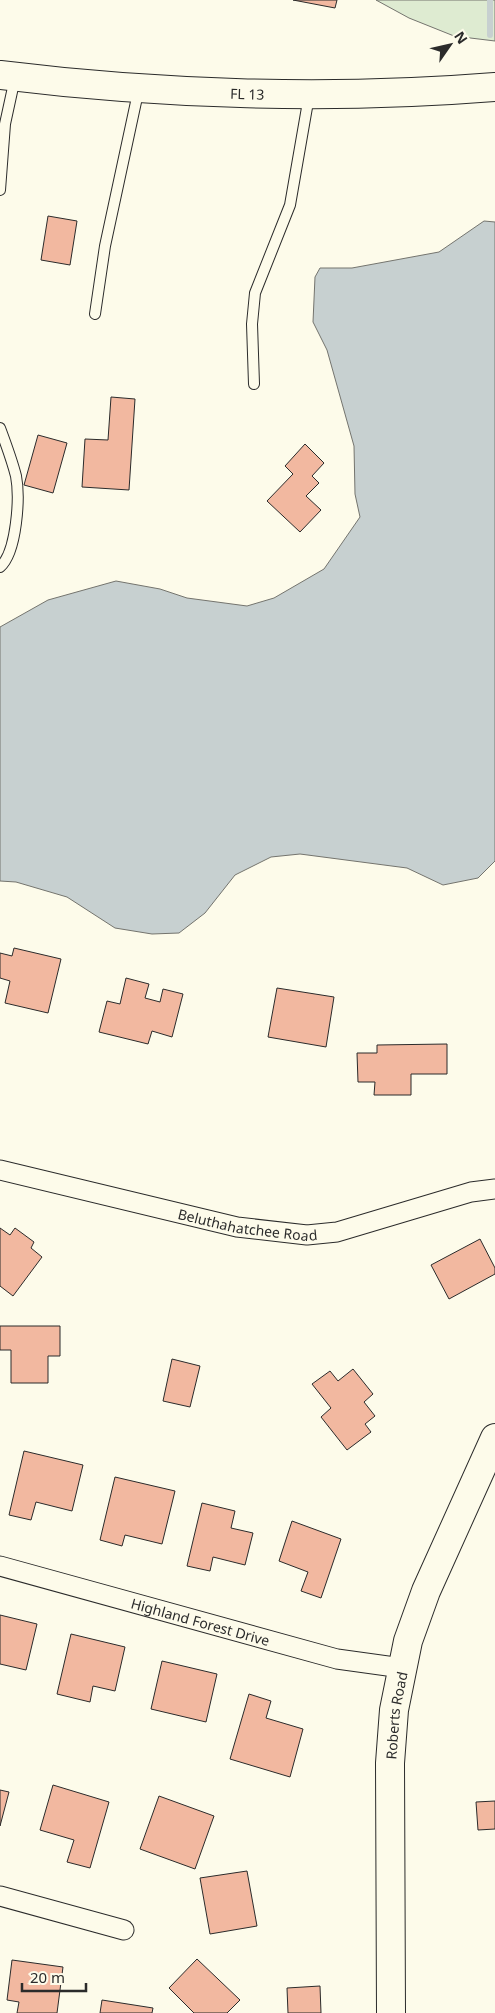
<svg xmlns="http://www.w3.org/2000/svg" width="495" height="2013" viewBox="0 0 495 2013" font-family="'Noto Sans',sans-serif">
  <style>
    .green { fill: #deebd1; stroke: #74746e }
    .water { fill: #c7d0d0; stroke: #74746e }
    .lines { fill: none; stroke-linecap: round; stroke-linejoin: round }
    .stream { stroke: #c7d0d0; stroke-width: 6 }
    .building { fill: #f2b8a0; stroke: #2b2b2b }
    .lane-casing { stroke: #2b2b2b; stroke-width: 12 }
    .street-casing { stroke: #2b2b2b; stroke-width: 21 }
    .secondary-casing { stroke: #2b2b2b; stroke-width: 30 }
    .primary-casing { stroke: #2b2b2b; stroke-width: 30 }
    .lane { stroke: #fdfbea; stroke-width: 10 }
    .street { stroke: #fdfbea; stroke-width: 19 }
    .secondary { stroke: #fdfbea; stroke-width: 28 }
    .primary { stroke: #fdfbea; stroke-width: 28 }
    .labels { text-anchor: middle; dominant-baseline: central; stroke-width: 4; stroke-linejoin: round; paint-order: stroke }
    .street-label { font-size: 14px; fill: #2b2b2b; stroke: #fdfbea }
  </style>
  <rect width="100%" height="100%" fill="#fdfbea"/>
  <path class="green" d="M 376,0 L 495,0 L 495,41 L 454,36 L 409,18 Z"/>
  <path class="water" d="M 484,221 L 495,222 L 495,861 L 478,878 L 443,885 L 407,868 L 300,854 L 271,857 L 235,875 L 205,913 L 179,933 L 152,934 L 115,928 L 67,897 L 16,882 L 0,881 L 0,627 L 48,600 L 116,581 L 160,589 L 187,598 L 247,606 L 274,598 L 324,569 L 360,517 L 355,494 L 354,446 L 327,350 L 313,322 L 315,277 L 320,268 L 352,268 L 439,252 Z"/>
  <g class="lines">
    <path class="stream" d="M 490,0 L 490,35"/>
  </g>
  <path class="building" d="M 293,0 L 337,0 L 335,8 Z
    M 48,216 L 77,221 L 70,265 L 41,260 Z
    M 111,397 L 135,399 L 129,490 L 82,487 L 85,439 L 108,440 Z
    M 38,435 L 67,443 L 53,493 L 24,485 Z
    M 305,444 L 324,463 L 312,476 L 319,483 L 306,496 L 321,510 L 300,532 L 267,501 L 293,474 L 285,466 Z
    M 14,948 L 61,959 L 48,1013 L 5,1003 L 10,981 L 0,978 L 0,953 L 12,956 Z
    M 126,978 L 149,984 L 145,998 L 160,1002 L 163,989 L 183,994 L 172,1037 L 152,1031 L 148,1044 L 99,1032 L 107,1001 L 120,1004 Z
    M 277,988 L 334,997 L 326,1047 L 268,1037 Z
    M 447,1044 L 447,1074 L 411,1074 L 411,1095 L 374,1095 L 375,1082 L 358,1082 L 357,1053 L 377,1053 L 377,1045 Z
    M 0,1228 L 10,1235 L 15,1228 L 34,1242 L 31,1248 L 42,1257 L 13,1296 L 0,1286 Z
    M 480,1239 L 495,1268 L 495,1274 L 449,1299 L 431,1265 Z
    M 0,1326 L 60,1326 L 60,1356 L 48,1356 L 48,1383 L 11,1383 L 11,1350 L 0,1350 Z
    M 172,1359 L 200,1366 L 190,1407 L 163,1401 Z
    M 353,1369 L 373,1394 L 364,1402 L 375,1416 L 365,1424 L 371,1432 L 347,1450 L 321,1417 L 331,1408 L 312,1384 L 330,1371 L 338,1381 Z
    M 24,1451 L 83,1465 L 72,1511 L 36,1502 L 31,1520 L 9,1515 Z
    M 115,1477 L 175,1491 L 162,1544 L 125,1535 L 122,1546 L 100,1540 Z
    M 202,1503 L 235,1511 L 231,1528 L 253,1533 L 245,1565 L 213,1557 L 210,1571 L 187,1566 Z
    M 292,1521 L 341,1539 L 321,1598 L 301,1591 L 308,1572 L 279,1561 Z
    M 0,1615 L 37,1624 L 26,1670 L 0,1664 Z
    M 71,1634 L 125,1647 L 115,1691 L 93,1686 L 90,1702 L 57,1694 Z
    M 162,1661 L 217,1674 L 206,1722 L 151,1709 Z
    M 249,1694 L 271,1701 L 266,1718 L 303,1729 L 290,1777 L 230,1759 Z
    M 53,1785 L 109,1802 L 90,1868 L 67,1862 L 74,1840 L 40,1830 Z
    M 0,1790 L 9,1792 L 0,1826 Z
    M 159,1796 L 214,1816 L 195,1869 L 140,1849 Z
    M 495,1801 L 495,1829 L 478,1830 L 476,1802 Z
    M 247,1871 L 257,1926 L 210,1934 L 200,1878 Z
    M 197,1959 L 240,2000 L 227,2013 L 194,2013 L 169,1988 Z
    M 12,1960 L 63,1967 L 57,2013 L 17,2013 L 19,2002 L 7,2000 Z
    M 320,1986 L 321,2013 L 288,2013 L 287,1988 Z
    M 102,2000 L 153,2008 L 152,2013 L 100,2013 Z"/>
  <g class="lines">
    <g class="lane-casing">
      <path id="lane" d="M 0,190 L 5,124 L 15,78
        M 95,314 L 105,246 L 139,88
        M 254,384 L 252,324 L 255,293 L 290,205 L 309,96
        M 0,428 C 6,444 12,460 16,476 C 20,497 17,552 0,567"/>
    </g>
    <g class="street-casing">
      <g id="street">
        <path id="s1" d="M 0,1170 L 237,1227 L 307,1235 L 337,1232 L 471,1192 L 495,1189"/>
        <path id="s2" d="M 0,1566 L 337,1659 L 402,1668"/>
        <path d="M 0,1896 L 124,1930"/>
      </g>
    </g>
    <g class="secondary-casing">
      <g id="secondary">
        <path id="s3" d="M 0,75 C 161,95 334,100 495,87"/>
      </g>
    </g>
    <g class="primary-casing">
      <g id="primary">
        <path id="s4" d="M 391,2013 L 390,1763 L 394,1710 L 408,1641 L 426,1591 L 495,1438"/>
      </g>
    </g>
    <use href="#lane" class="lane"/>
    <use href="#street" class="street"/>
    <use href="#secondary" class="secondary"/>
    <use href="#primary" class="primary"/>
  </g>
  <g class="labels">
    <g class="street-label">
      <text stroke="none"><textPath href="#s3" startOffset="248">FL 13</textPath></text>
      <text stroke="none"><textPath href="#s1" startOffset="254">Beluthahatchee Road</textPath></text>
      <text stroke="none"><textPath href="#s2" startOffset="208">Highland Forest Drive</textPath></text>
      <text stroke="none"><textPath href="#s4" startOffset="298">Roberts Road</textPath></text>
    </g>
  </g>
  <g transform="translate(450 45) rotate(56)" stroke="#fdfbea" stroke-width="4" paint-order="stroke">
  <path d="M0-4L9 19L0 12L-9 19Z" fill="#2b2b2b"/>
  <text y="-8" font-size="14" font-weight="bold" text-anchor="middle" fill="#2b2b2b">N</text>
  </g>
  <path d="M22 1983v8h64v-8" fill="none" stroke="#2b2b2b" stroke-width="2.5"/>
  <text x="30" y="1983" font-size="15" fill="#2b2b2b" stroke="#fdfbea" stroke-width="4" paint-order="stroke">20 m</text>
</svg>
